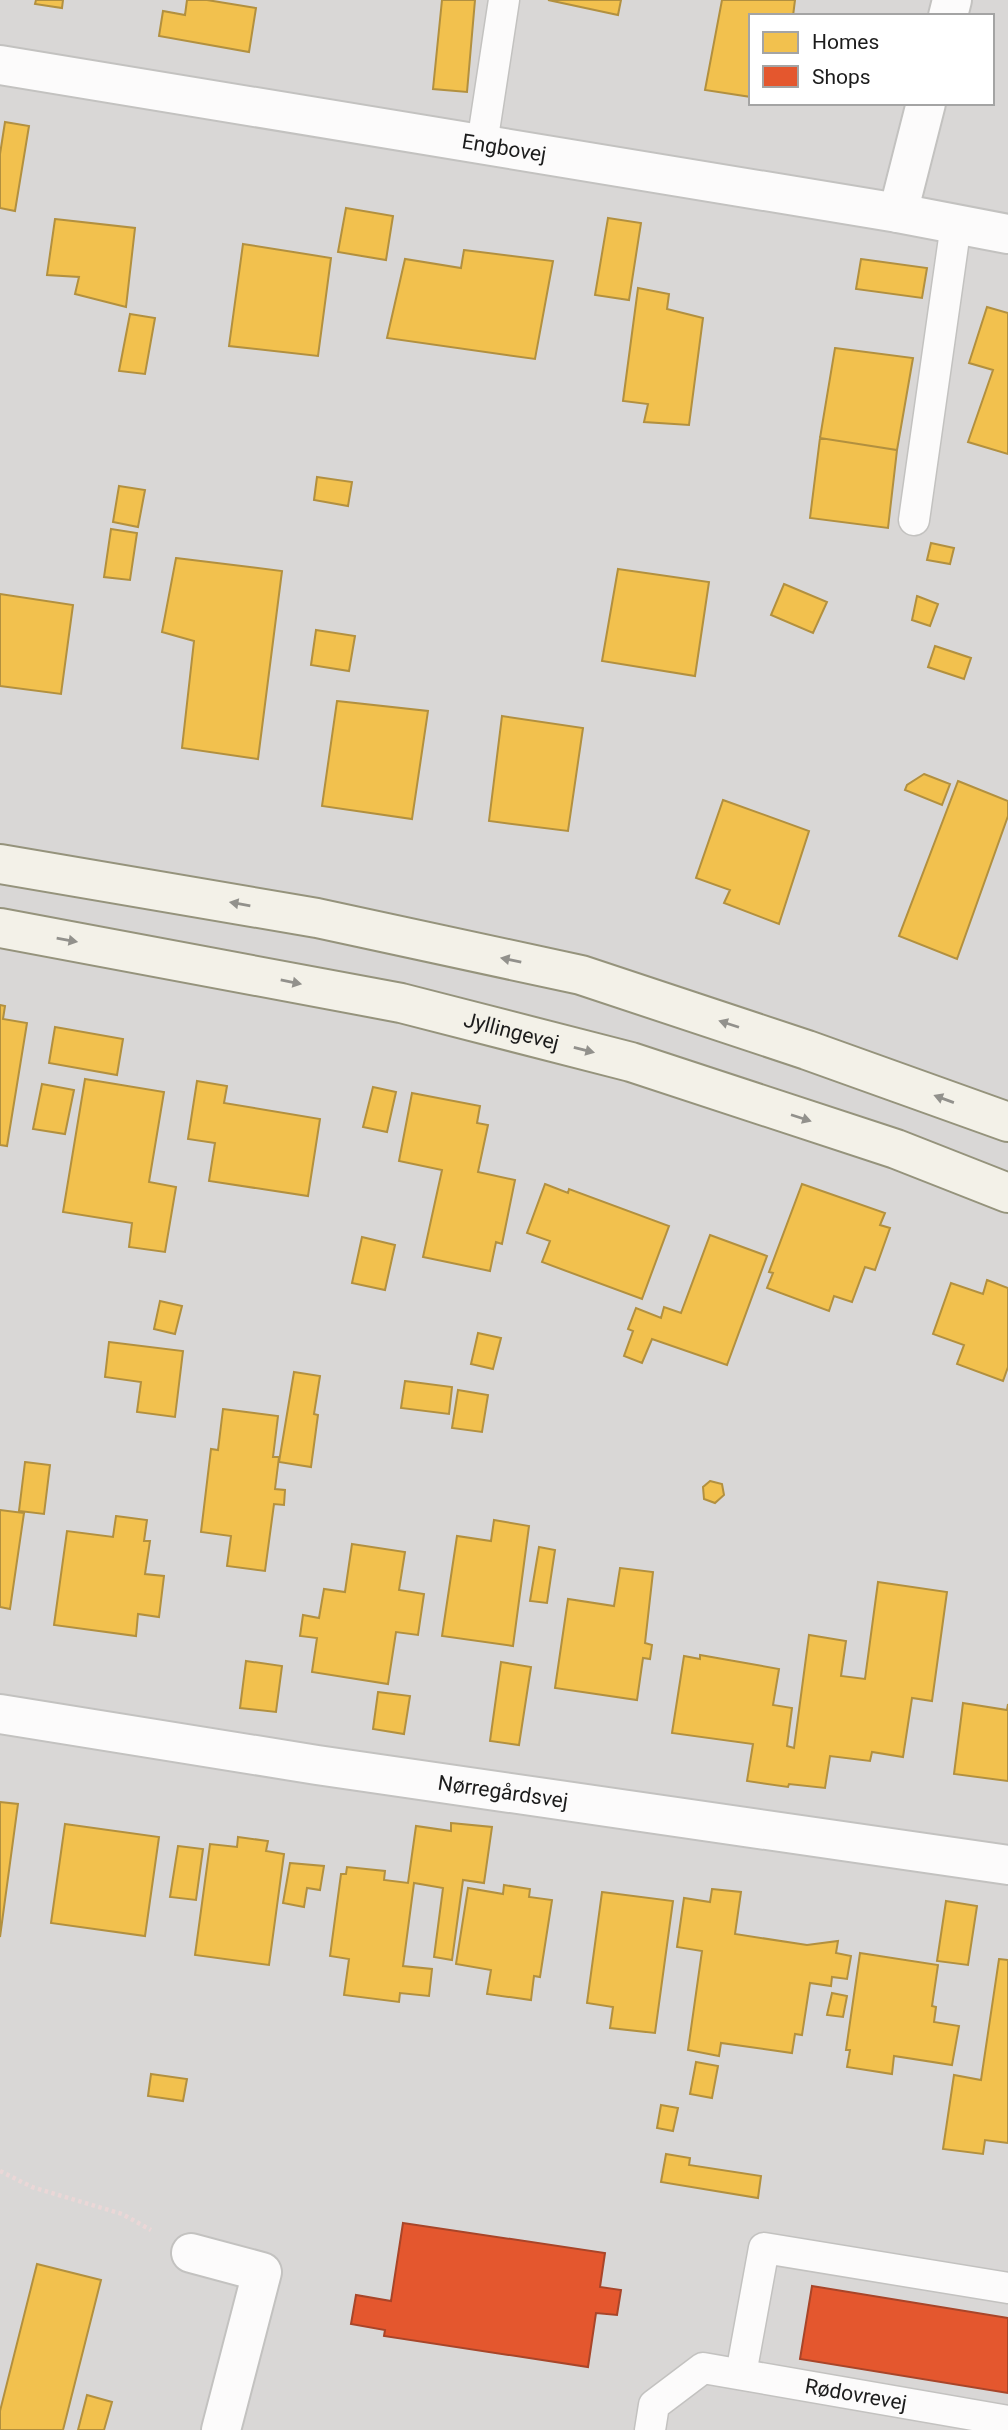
<svg xmlns="http://www.w3.org/2000/svg" width="1008" height="2430" viewBox="0 0 1008 2430" font-family="Roboto,sans-serif">
  <style>
    .residential { fill: #d9d7d6; fill-rule: evenodd }
    .homes { fill: #f2c14e; stroke: #b2903f; stroke-width: 2 }
    .shops { fill: #e4572e; stroke: #a84529; stroke-width: 2 }
    .lines { fill: none; stroke-linecap: round; stroke-linejoin: round }
    .lane-casing { stroke: #c3c2c0; stroke-width: 33 }
    .street-casing { stroke: #c3c2c0; stroke-width: 42 }
    .secondary-casing { stroke: #95937c; stroke-width: 42 }
    .path { stroke: #ebd7d7; stroke-width: 4.5; stroke-dasharray: 3.5 3.5; stroke-linecap: butt }
    .lane { stroke: #fcfbfb; stroke-width: 30 }
    .street { stroke: #fcfbfb; stroke-width: 38 }
    .secondary { stroke: #f3f1e8; stroke-width: 38 }
    .oneway { fill: #92918c }
    .labels { text-anchor: middle; dominant-baseline: central; stroke-width: 7; stroke-linejoin: round; paint-order: stroke }
    .street-label { font-size: 21px; fill: #1c1c1c; stroke: #fff }
  </style>
  <rect width="100%" height="100%" fill="#eae7e4"/>
  <path class="residential" d="M 0,0 L 1008,0 L 1008,2430 L 0,2430 ZM 751,16 L 992,16 L 992,103 L 751,103 Z"/>
  <path class="homes" d="M 36,0 L 63,0 L 62,8 L 35,4 Z
    M 187,0 L 207,0 L 256,8 L 249,52 L 159,36 L 163,11 L 185,15 Z
    M 442,0 L 475,0 L 467,92 L 433,89 Z
    M 548,0 L 621,0 L 618,15 Z
    M 722,0 L 795,0 L 793,16 L 751,16 L 751,97 L 705,90 Z
    M 5,122 L 29,126 L 15,211 L 0,208 L 0,154 Z
    M 346,208 L 393,216 L 386,260 L 338,252 Z
    M 608,218 L 641,223 L 629,300 L 595,295 Z
    M 55,219 L 135,228 L 126,307 L 75,294 L 79,277 L 47,275 Z
    M 243,244 L 331,258 L 318,356 L 229,346 Z
    M 464,250 L 553,261 L 535,359 L 387,338 L 405,259 L 461,268 Z
    M 861,259 L 927,268 L 922,298 L 856,289 Z
    M 638,288 L 669,294 L 667,309 L 703,318 L 689,425 L 644,422 L 648,404 L 623,401 Z
    M 987,307 L 1008,313 L 1008,454 L 968,442 L 993,370 L 969,363 Z
    M 130,314 L 155,318 L 145,374 L 119,371 Z
    M 835,348 L 913,358 L 897,450 L 820,438 Z
    M 820,438 L 897,450 L 888,528 L 810,518 Z
    M 317,477 L 352,482 L 348,506 L 314,500 Z
    M 119,486 L 145,490 L 138,527 L 113,522 Z
    M 111,529 L 137,533 L 130,580 L 104,577 Z
    M 931,543 L 954,548 L 950,564 L 927,560 Z
    M 176,558 L 282,571 L 258,759 L 182,748 L 194,641 L 162,632 Z
    M 618,569 L 709,582 L 695,676 L 602,661 Z
    M 784,584 L 827,602 L 813,633 L 771,615 Z
    M 0,594 L 73,605 L 61,694 L 0,686 Z
    M 917,596 L 938,604 L 930,626 L 912,620 Z
    M 316,630 L 355,636 L 349,671 L 311,665 Z
    M 935,646 L 971,658 L 964,679 L 928,667 Z
    M 337,701 L 428,711 L 412,819 L 322,806 Z
    M 502,716 L 583,728 L 568,831 L 489,821 Z
    M 924,774 L 950,784 L 942,805 L 905,790 L 907,785 Z
    M 958,781 L 1008,801 L 1008,816 L 957,959 L 899,936 Z
    M 723,800 L 809,831 L 779,924 L 724,903 L 730,890 L 696,878 Z
    M 0,1005 L 5,1006 L 3,1019 L 27,1023 L 7,1146 L 0,1145 Z
    M 55,1027 L 123,1039 L 117,1075 L 49,1063 Z
    M 85,1079 L 164,1092 L 149,1182 L 176,1187 L 165,1252 L 129,1247 L 132,1223 L 63,1212 Z
    M 197,1081 L 227,1086 L 224,1103 L 320,1119 L 308,1196 L 209,1181 L 215,1143 L 188,1139 Z
    M 42,1084 L 74,1090 L 65,1134 L 33,1129 Z
    M 373,1087 L 396,1092 L 387,1132 L 363,1127 Z
    M 412,1093 L 480,1106 L 477,1123 L 488,1125 L 478,1172 L 515,1180 L 502,1244 L 496,1242 L 490,1271 L 423,1257 L 442,1170 L 399,1161 Z
    M 545,1184 L 568,1193 L 569,1189 L 669,1226 L 642,1299 L 542,1262 L 550,1241 L 527,1233 Z
    M 802,1184 L 885,1213 L 880,1225 L 890,1228 L 875,1270 L 865,1267 L 852,1302 L 834,1296 L 829,1311 L 767,1288 L 773,1273 L 769,1272 Z
    M 710,1235 L 767,1256 L 727,1365 L 652,1339 L 642,1363 L 624,1356 L 633,1331 L 628,1329 L 636,1308 L 661,1318 L 664,1307 L 681,1313 Z
    M 362,1237 L 395,1245 L 385,1290 L 352,1283 Z
    M 987,1280 L 1008,1288 L 1008,1367 L 1003,1381 L 957,1364 L 964,1345 L 933,1334 L 951,1283 L 983,1294 Z
    M 160,1301 L 182,1306 L 175,1334 L 154,1329 Z
    M 478,1333 L 501,1338 L 493,1369 L 471,1364 Z
    M 109,1342 L 183,1351 L 175,1417 L 137,1412 L 141,1382 L 105,1377 Z
    M 294,1372 L 320,1376 L 314,1414 L 318,1415 L 311,1467 L 279,1462 Z
    M 405,1381 L 452,1387 L 449,1414 L 401,1408 Z
    M 458,1390 L 488,1395 L 482,1432 L 452,1428 Z
    M 223,1409 L 278,1416 L 273,1457 L 279,1457 L 275,1489 L 285,1490 L 284,1505 L 274,1504 L 265,1571 L 227,1566 L 231,1536 L 201,1532 L 211,1449 L 218,1450 Z
    M 25,1462 L 50,1465 L 44,1514 L 19,1511 Z
    M 710,1481 L 722,1484 L 724,1495 L 715,1503 L 704,1499 L 703,1487 Z
    M 0,1510 L 24,1513 L 10,1609 L 0,1607 Z
    M 116,1516 L 147,1520 L 144,1541 L 150,1541 L 145,1574 L 164,1576 L 159,1617 L 138,1614 L 136,1636 L 54,1625 L 67,1531 L 113,1537 Z
    M 494,1520 L 529,1526 L 513,1646 L 442,1636 L 457,1536 L 491,1541 Z
    M 352,1544 L 405,1552 L 399,1590 L 424,1594 L 418,1635 L 396,1632 L 388,1684 L 312,1672 L 317,1638 L 300,1636 L 303,1615 L 319,1618 L 324,1589 L 345,1592 Z
    M 539,1547 L 555,1550 L 547,1603 L 530,1601 Z
    M 620,1568 L 653,1572 L 645,1643 L 652,1645 L 650,1659 L 643,1658 L 637,1700 L 555,1688 L 568,1599 L 614,1606 Z
    M 878,1582 L 947,1592 L 932,1701 L 912,1698 L 903,1757 L 872,1752 L 870,1761 L 830,1756 L 825,1788 L 789,1784 L 788,1787 L 747,1781 L 753,1744 L 672,1733 L 684,1656 L 700,1659 L 700,1655 L 779,1669 L 773,1705 L 792,1708 L 787,1746 L 794,1748 L 809,1635 L 846,1641 L 841,1676 L 865,1679 Z
    M 246,1661 L 282,1666 L 276,1712 L 240,1708 Z
    M 501,1662 L 531,1667 L 519,1745 L 490,1741 Z
    M 378,1692 L 410,1696 L 404,1734 L 373,1729 Z
    M 963,1703 L 1007,1710 L 1008,1704 L 1008,1781 L 954,1774 Z
    M 0,1802 L 18,1804 L 0,1937 Z
    M 451,1823 L 492,1827 L 484,1883 L 463,1880 L 452,1960 L 434,1957 L 443,1888 L 414,1883 L 403,1966 L 432,1969 L 429,1996 L 400,1993 L 399,2002 L 344,1995 L 349,1959 L 330,1956 L 341,1874 L 346,1874 L 347,1867 L 385,1871 L 384,1880 L 408,1883 L 416,1826 L 451,1831 Z
    M 65,1824 L 159,1837 L 145,1936 L 51,1923 Z
    M 238,1837 L 268,1841 L 266,1851 L 284,1854 L 269,1965 L 195,1955 L 210,1844 L 237,1847 Z
    M 178,1846 L 203,1849 L 196,1900 L 170,1897 Z
    M 290,1863 L 324,1866 L 320,1890 L 307,1888 L 304,1907 L 283,1903 Z
    M 504,1885 L 530,1889 L 529,1897 L 552,1900 L 540,1977 L 534,1976 L 531,2000 L 487,1994 L 491,1970 L 456,1964 L 468,1888 L 503,1894 Z
    M 712,1889 L 741,1892 L 735,1934 L 807,1945 L 838,1941 L 836,1953 L 851,1956 L 847,1979 L 832,1977 L 831,1986 L 810,1983 L 802,2035 L 795,2034 L 792,2053 L 721,2043 L 719,2056 L 688,2050 L 702,1951 L 677,1947 L 684,1898 L 710,1902 Z
    M 602,1892 L 673,1901 L 655,2033 L 610,2028 L 613,2007 L 587,2003 Z
    M 946,1901 L 977,1906 L 968,1965 L 937,1961 Z
    M 860,1953 L 938,1965 L 932,2006 L 936,2007 L 934,2022 L 959,2026 L 952,2065 L 894,2056 L 892,2074 L 847,2067 L 850,2050 L 846,2050 Z
    M 999,1959 L 1008,1960 L 1008,2143 L 985,2140 L 983,2154 L 943,2149 L 954,2075 L 981,2080 Z
    M 832,1993 L 847,1996 L 843,2017 L 827,2015 Z
    M 696,2062 L 718,2066 L 712,2098 L 690,2094 Z
    M 151,2074 L 187,2079 L 183,2101 L 148,2096 Z
    M 661,2105 L 678,2108 L 673,2131 L 657,2128 Z
    M 666,2154 L 690,2158 L 689,2165 L 761,2176 L 758,2198 L 661,2182 Z
    M 37,2264 L 101,2280 L 63,2430 L 0,2430 L 0,2411 Z
    M 87,2395 L 112,2402 L 104,2430 L 78,2430 Z"/>
  <path class="shops" d="M 403,2223 L 605,2253 L 600,2287 L 621,2290 L 617,2315 L 596,2313 L 588,2367 L 384,2336 L 385,2330 L 351,2324 L 356,2295 L 391,2301 Z
    M 812,2286 L 1008,2318 L 1008,2393 L 800,2359 Z"/>
  <g class="lines">
    <g class="lane-casing">
      <g id="lane">
        <path d="M 482,144 L 504,0"/>
        <path d="M 914,520 L 956,224"/>
        <path d="M 741,2374 L 764,2248 L 1008,2288"/>
        <path id="s1" d="M 650,2430 L 654,2405 L 703,2368 L 1008,2421"/>
      </g>
    </g>
    <g class="street-casing">
      <g id="street">
        <path d="M 948,16 L 952,0"/>
        <path id="s2" d="M 0,65 L 898,213 L 1008,234"/>
        <path d="M 898,213 L 926,103"/>
        <path id="s3" d="M 0,1714 L 317,1765 L 1008,1865"/>
        <path d="M 191,2253 L 262,2272 L 221,2430"/>
      </g>
    </g>
    <g class="secondary-casing">
      <g id="secondary">
        <path d="M 0,864 L 317,918 L 581,975 L 807,1050 L 1008,1122"/>
        <path id="s4" d="M 0,928 L 401,1003 L 631,1062 L 896,1149 L 1008,1193"/>
      </g>
    </g>
    <path class="path" d="M 0,2171 L 32,2187 L 122,2214 L 151,2230"/>
    <use href="#lane" class="lane"/>
    <use href="#street" class="street"/>
    <use href="#secondary" class="secondary"/>
  </g>
  <defs><path id="oneway-solid" d="M-6-.8H1V-3.2L6.5 0L1 3.2V.8H-6Z" transform="scale(1.75)"/></defs>
  <g class="oneway">
    <use href="#oneway-solid" transform="translate(240 904) rotate(-170)"/>
    <use href="#oneway-solid" transform="translate(67 940) rotate(10)"/>
    <use href="#oneway-solid" transform="translate(511 960) rotate(-168)"/>
    <use href="#oneway-solid" transform="translate(291 982) rotate(11)"/>
    <use href="#oneway-solid" transform="translate(729 1024) rotate(-162)"/>
    <use href="#oneway-solid" transform="translate(584 1050) rotate(14)"/>
    <use href="#oneway-solid" transform="translate(944 1099) rotate(-160)"/>
    <use href="#oneway-solid" transform="translate(801 1118) rotate(18)"/>
  </g>
  <g class="labels">
    <g class="street-label">
      <text stroke="none"><textPath href="#s2" startOffset="511">Engbovej</textPath></text>
      <text stroke="none"><textPath href="#s4" startOffset="522">Jyllingevej</textPath></text>
      <text stroke="none"><textPath href="#s3" startOffset="509">Nørregårdsvej</textPath></text>
      <text stroke="none"><textPath href="#s1" startOffset="242">Rødovrevej</textPath></text>
    </g>
  </g>
  <rect x="749" y="14" width="245" height="91" fill="#ffffff" stroke="#a4a4a4" stroke-width="2"/>
  <rect x="763" y="32" width="35" height="21" fill="#f2c14e" stroke="#a4a4a4" stroke-width="2"/>
  <text x="812" y="49" font-size="21" fill="#1c1c1c">Homes</text>
  <rect x="763" y="66" width="35" height="21" fill="#e4572e" stroke="#a4a4a4" stroke-width="2"/>
  <text x="812" y="84" font-size="21" fill="#1c1c1c">Shops</text>
</svg>
